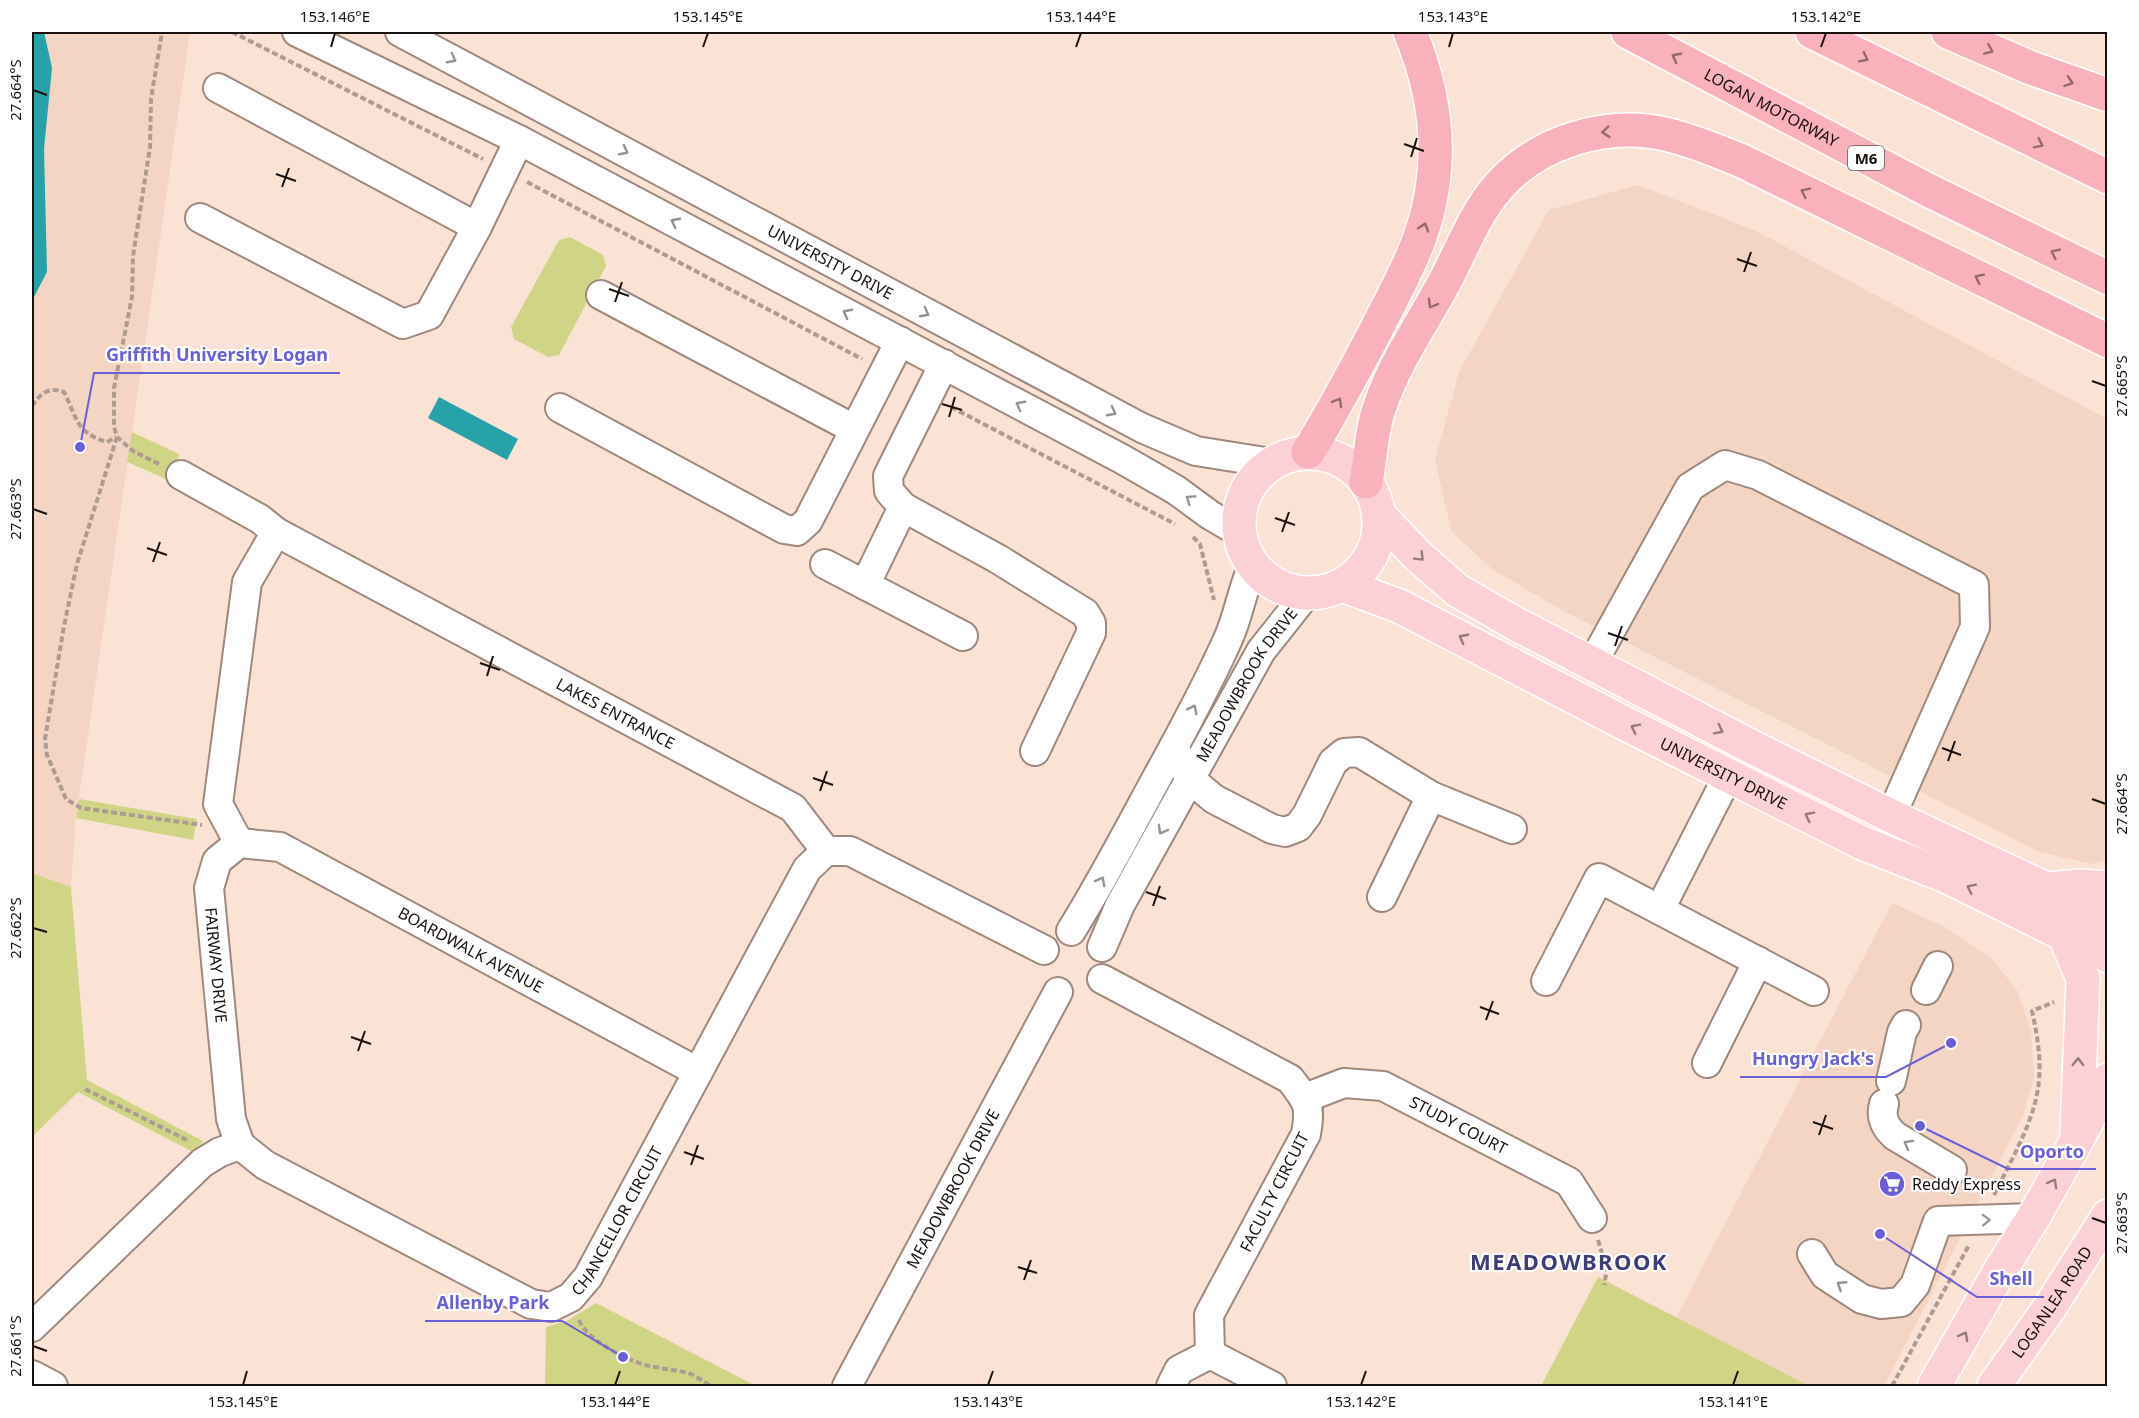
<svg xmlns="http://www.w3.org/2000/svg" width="2139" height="1418" viewBox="0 0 2139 1418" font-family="'Noto Sans',sans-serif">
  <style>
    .built { fill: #f4d5c3 }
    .green { fill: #d0d585 }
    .water { fill: #27a2a8 }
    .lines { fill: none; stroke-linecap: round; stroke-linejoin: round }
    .minor-casing { stroke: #9f897d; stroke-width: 32 }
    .major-casing { stroke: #fff; stroke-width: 36 }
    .highway-casing { stroke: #fff; stroke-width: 36 }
    .path { stroke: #ae9b91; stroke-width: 4; stroke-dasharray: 6 3; stroke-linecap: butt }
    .minor { stroke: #fff; stroke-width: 28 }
    .major { stroke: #fbd1d6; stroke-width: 33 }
    .highway { stroke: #f9b2bb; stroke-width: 33 }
    .oneway { stroke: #956a6d }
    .oneway2 { stroke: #989493 }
    .oneway3 { stroke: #967b7c }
    .ticks { fill: none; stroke: #1a120e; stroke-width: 2 }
    .labels { text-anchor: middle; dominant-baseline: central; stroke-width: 4.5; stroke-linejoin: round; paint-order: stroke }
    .shield { fill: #fff; stroke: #5f5956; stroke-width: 1.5 }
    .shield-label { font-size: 15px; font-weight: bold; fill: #1a120e }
    .street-label { font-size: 16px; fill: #1a120e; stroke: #fff }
    .poi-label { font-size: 16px; fill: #1a120e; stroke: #fff; text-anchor: start }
    .district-label { font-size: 22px; font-weight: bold; letter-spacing: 1.5px; fill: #3f3d79; stroke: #fff }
    .leader { fill: none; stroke: #6a5fd9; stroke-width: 2 }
    .callout-dot { fill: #6a5fd9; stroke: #fff; stroke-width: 2 }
    .callout-label { font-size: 18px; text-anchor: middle; font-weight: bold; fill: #6a5fd9; stroke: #fff; stroke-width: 4.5; stroke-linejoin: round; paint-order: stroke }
    .neatline { fill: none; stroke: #1a120e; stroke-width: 2 }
    .ticks-label { font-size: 15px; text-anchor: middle; fill: #1a120e }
  </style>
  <rect width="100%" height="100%" fill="#fae2d5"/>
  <path class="built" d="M 32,32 L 190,32 L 76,818 L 71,887 L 32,873 Z
    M 1638,185 L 1756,231 L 2107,419 L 2107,859 L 2092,864 L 2040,852 L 1560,609 L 1492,569 L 1452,532 L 1435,461 L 1459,372 L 1549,210 Z
    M 1892,903 L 1945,927 L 1992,959 L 2017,990 L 2031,1031 L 2034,1077 L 2023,1116 L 1884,1386 L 1809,1386 L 1676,1318 Z"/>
  <path class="green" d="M 570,237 L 603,255 L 606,266 L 559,355 L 548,357 L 514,339 L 511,327 L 559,240 Z
    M 132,432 L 179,454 L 173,482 L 127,462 Z
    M 79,799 L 197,819 L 193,840 L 76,818 Z
    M 32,873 L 71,887 L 87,1080 L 203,1141 L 195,1153 L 78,1092 L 32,1137 Z
    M 1598,1277 L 1809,1386 L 1541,1386 Z
    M 596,1303 L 756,1386 L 545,1386 L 546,1327 L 569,1320 Z"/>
  <path class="water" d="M 32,32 L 44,32 L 52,68 L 44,149 L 47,272 L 32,301 Z
    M 439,397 L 518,439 L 507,460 L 428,418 Z"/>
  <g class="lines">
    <g class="minor-casing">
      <g id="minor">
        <path d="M 297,32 L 519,140 L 1122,459 L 1176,490 L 1210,515 L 1239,532"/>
        <path id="s1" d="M 400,32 L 1142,428 L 1196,451 L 1271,463"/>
        <path d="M 218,88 L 477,227"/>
        <path d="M 200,218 L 403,324 L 429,315 L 477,227 L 519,140"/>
        <path d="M 601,295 L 854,429"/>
        <path d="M 944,364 L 888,476 L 889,491 L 903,507 L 998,559 L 1085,613 L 1091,623 L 1091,633 L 1035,751"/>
        <path d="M 560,408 L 784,529 L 797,531 L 808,521 L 900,341"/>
        <path id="s2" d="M 181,475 L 260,519 L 276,532 L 793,808 L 826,851 L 850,851 L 1044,950"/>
        <path d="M 825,564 L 963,636"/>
        <path d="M 865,585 L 903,507"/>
        <path d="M 1592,664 L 1690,487 L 1725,465 L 1758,475 L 1974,585 L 1975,627 L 1891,816"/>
        <path d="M 1174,747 L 1190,779 L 1214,799 L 1272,829 L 1285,832 L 1298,827 L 1307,815 L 1333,762 L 1344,753 L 1359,752 L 1431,796 L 1512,829"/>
        <path id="s3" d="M 239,843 L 280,847 L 698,1072"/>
        <path d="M 239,843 L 218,804 L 247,582 L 276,532"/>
        <path id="s4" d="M 239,843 L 217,861 L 209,888 L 231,1119 L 240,1145"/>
        <path d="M 1382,897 L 1431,796"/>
        <path d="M 1660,909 L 1728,776"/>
        <path d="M 1071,931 C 1101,883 1127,833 1154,783 C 1180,736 1206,688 1228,639 C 1239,615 1242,589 1253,566"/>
        <path id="s5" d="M 1102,947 L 1120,905 L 1261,651 L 1307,593"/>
        <path d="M 1102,979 L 1290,1079 C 1308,1102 1311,1105 1306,1134 L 1209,1315 L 1210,1354 L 1179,1370 L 1171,1386"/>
        <path d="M 1546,981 L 1599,878 L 1814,991"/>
        <path d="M 1926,990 L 1938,966"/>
        <path d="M 1707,1063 L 1758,961"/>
        <path d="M 1891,1081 L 1902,1032 L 1906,1025"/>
        <path id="s6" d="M 1305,1098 L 1344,1083 L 1383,1086 L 1569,1182 L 1592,1218"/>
        <path d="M 1884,1104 C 1880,1118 1885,1127 1895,1136 L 1952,1170"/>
        <path id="s7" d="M 240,1145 L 265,1165 L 531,1304 L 551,1307 L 571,1297 L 588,1277 L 807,869 L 826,851"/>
        <path d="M 1812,1254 L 1825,1275 L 1862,1299 L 1881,1304 L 1901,1302 L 1915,1285 L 1938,1221 L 2033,1218"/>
        <path d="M 32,1327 L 202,1163 L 220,1152 L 240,1145"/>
        <path d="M 1210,1354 L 1272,1386"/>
        <path d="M 32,1375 L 53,1386"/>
        <path id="s8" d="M 847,1386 L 1058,992"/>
      </g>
    </g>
    <g class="major-casing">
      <g id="major">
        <circle cx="1309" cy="523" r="70"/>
        <path d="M 1379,515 L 1418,556 L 1457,590 L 1514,623 L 1752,747 L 1891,816 L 2046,889 L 2108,922"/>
        <path id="s9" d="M 1342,585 L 1399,606 L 1622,722 L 1862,843 L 1948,877 L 2108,956"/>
        <path d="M 2047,889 L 2081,886 L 2108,888"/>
        <path d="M 2064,934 L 2083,979 L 2077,1131"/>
        <path d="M 1934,1386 L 2001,1269 L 2033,1218 L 2076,1142 L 2108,1080"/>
        <path id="s10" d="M 1994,1386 L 2050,1307 L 2108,1216"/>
      </g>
    </g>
    <g class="highway-casing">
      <g id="highway">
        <path id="s11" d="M 1628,32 L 1926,189 L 2108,278"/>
        <path d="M 1812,32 L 2108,177"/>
        <path d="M 1948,32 L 2031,68 L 2108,95"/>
        <path d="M 1308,452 C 1333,412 1355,370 1377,328 C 1392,298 1409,268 1420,237 C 1445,167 1438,99 1410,32"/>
        <path d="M 1366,482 C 1371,457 1371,430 1380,406 C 1395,361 1423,323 1445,281 C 1462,249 1475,213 1499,186 C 1539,141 1607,121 1665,134 C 1692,140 1717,151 1742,161 L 2108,341"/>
      </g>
    </g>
    <path class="path" d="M 232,32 L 483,159
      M 527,182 L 862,359
      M 32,406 C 40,394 49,386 64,392 C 77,418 76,433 107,442 L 116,437
      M 951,407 L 1175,524
      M 117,437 L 77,564 L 64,626 L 45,739 L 47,755 L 66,799 L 81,808 L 202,825
      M 159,464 L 133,451 L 117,437 L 114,427 L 114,388 L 132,297 L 133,256 L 150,147 L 151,99 L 162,32
      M 1193,537 L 1200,544 L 1214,600
      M 85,1089 L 189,1141
      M 1994,1195 C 2011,1160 2036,1119 2039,1080 C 2041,1056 2037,1034 2032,1011 L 2054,1002
      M 1598,1240 L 1607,1270 L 1604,1285
      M 579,1320 C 587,1341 629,1361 649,1366 C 663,1369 678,1370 691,1374 C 698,1377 705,1383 711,1386
      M 1892,1386 L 1969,1245"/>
    <use href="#minor" class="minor"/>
    <use href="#major" class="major"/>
    <use href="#highway" class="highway"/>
  </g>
  <defs><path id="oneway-chevron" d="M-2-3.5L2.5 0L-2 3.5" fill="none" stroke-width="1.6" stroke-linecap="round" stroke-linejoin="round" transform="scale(1.5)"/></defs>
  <g class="oneway">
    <use href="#oneway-chevron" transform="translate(1989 50) rotate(23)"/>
    <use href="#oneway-chevron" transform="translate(1676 57) rotate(-152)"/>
    <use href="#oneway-chevron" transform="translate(1864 58) rotate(27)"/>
    <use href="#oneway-chevron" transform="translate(2069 82) rotate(19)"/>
    <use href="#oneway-chevron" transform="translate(1606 132) rotate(174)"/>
    <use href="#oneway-chevron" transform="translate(2039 144) rotate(26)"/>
    <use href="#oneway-chevron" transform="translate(1805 192) rotate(-154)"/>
    <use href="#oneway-chevron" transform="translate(1424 227) rotate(-72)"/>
    <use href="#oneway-chevron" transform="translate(2055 253) rotate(-154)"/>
    <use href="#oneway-chevron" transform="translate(1979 278) rotate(-154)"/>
    <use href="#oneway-chevron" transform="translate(1432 304) rotate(120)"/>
    <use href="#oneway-chevron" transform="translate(1338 402) rotate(-60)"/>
  </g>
  <g class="oneway2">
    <use href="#oneway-chevron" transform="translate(452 59) rotate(28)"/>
    <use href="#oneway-chevron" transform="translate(624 151) rotate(28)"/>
    <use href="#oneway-chevron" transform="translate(675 222) rotate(-152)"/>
    <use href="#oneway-chevron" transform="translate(847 313) rotate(-152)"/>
    <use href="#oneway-chevron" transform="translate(925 313) rotate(28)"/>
    <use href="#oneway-chevron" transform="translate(1020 405) rotate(-152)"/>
    <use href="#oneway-chevron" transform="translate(1112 412) rotate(28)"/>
    <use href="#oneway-chevron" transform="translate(1190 499) rotate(-145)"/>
    <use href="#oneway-chevron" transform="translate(1193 709) rotate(-63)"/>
    <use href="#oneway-chevron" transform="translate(1162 830) rotate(119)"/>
    <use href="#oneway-chevron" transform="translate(1101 881) rotate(-62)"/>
    <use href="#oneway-chevron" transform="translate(1908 1144) rotate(-151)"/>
    <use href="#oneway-chevron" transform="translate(1986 1220) rotate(-2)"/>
    <use href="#oneway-chevron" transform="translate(1841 1285) rotate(-147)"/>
  </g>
  <g class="oneway3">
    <use href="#oneway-chevron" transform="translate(1420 557) rotate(45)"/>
    <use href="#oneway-chevron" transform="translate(1463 638) rotate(-152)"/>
    <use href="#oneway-chevron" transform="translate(1635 728) rotate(-153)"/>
    <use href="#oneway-chevron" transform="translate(1719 730) rotate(27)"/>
    <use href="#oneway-chevron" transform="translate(1809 816) rotate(-153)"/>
    <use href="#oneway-chevron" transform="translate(1971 888) rotate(-154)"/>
    <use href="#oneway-chevron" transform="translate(2078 1062) rotate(-89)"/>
    <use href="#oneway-chevron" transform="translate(2053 1183) rotate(-61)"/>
    <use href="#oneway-chevron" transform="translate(1964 1336) rotate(-61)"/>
  </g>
  <path class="ticks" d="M 331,47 L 335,33M 703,47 L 708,33M 1076,47 L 1081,33M 1449,47 L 1453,33M 1821,47 L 1826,33M 33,90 L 47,95M 1404,144 L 1424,151M 1411,157 L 1417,138M 276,174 L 296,181M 282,187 L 289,168M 1737,259 L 1757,266M 1744,272 L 1751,252M 609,289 L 629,296M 615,302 L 622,282M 2092,381 L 2106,386M 942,404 L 962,410M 949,417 L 955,397M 33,509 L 47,514M 1275,518 L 1295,525M 1282,532 L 1289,512M 147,548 L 167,555M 153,562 L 160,542M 1608,633 L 1628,640M 1615,646 L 1622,626M 480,663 L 500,670M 487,676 L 493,656M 1942,748 L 1961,755M 1948,761 L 1955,741M 813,778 L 833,785M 820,791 L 827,771M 2092,799 L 2106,804M 1146,892 L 1166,899M 1153,906 L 1160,886M 33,928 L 47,932M 1480,1007 L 1499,1014M 1486,1020 L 1493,1001M 351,1037 L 371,1044M 358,1051 L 365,1031M 1813,1122 L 1833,1129M 1819,1135 L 1826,1115M 684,1152 L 704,1159M 691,1165 L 698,1145M 2092,1218 L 2106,1223M 1018,1267 L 1037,1273M 1024,1280 L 1031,1260M 33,1346 L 47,1351M 243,1385 L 247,1371M 615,1385 L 620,1371M 988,1385 L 993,1371M 1361,1385 L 1366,1371M 1733,1385 L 1738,1371"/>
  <defs>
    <g id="supermarket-disc" transform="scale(1.35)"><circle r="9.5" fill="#6a5fd9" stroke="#fff"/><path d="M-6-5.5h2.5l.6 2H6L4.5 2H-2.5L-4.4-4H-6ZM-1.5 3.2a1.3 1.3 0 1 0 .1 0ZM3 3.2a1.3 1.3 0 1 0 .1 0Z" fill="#fff"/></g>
  </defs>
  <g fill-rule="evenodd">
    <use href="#supermarket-disc" x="1892" y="1184"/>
  </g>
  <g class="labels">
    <rect class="shield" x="1848" y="146" width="36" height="24" rx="4.5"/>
    <g class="shield-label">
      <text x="1866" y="158">M6</text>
    </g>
    <g class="street-label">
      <text stroke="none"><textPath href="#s11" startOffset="162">LOGAN MOTORWAY</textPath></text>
      <text stroke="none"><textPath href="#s1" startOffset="488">UNIVERSITY DRIVE</textPath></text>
      <text stroke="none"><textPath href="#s5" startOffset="300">MEADOWBROOK DRIVE</textPath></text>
      <text stroke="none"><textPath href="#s2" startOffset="496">LAKES ENTRANCE</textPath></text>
      <text stroke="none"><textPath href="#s9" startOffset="426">UNIVERSITY DRIVE</textPath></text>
      <text stroke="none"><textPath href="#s3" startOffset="258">BOARDWALK AVENUE</textPath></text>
      <text stroke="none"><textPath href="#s4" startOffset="134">FAIRWAY DRIVE</textPath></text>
      <text stroke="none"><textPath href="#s6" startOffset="166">STUDY COURT</textPath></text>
      <text stroke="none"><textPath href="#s8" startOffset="224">MEADOWBROOK DRIVE</textPath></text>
      <text transform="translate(1274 1192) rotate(-63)">FACULTY CIRCUIT</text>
      <text stroke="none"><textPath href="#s7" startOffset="464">CHANCELLOR CIRCUIT</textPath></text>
      <text stroke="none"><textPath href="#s10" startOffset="102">LOGANLEA ROAD</textPath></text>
    </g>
    <g class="poi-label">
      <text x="1912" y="1184">Reddy Express</text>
    </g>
    <g class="district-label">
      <text x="1569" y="1261">MEADOWBROOK</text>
    </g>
  </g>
  <path class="leader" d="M80 447L94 373H340M1951 1043L1886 1077H1740M1920 1126L2008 1169H2096M1880 1234L1977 1297H2044M623 1357L562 1321H425"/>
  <g class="callout-dot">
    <circle cx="80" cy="447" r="6"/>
    <circle cx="1951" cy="1043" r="6"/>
    <circle cx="1920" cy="1126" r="6"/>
    <circle cx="1880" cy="1234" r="6"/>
    <circle cx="623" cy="1357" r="6"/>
  </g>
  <g class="callout-label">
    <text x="217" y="361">Griffith University Logan</text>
    <text x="1813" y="1065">Hungry Jack's</text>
    <text x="2052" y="1158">Oporto</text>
    <text x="2011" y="1285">Shell</text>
    <text x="493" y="1309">Allenby Park</text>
  </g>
  <rect width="2139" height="1418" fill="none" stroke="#ffffff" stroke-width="66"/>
  <rect x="33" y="33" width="2073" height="1352" class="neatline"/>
  <g class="ticks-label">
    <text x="335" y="22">153.146°E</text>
    <text x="708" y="22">153.145°E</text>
    <text x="1081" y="22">153.144°E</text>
    <text x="1453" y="22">153.143°E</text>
    <text x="1826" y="22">153.142°E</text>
    <text transform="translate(16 90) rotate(-90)" y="5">27.664°S</text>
    <text transform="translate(2122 386) rotate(-90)" y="5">27.665°S</text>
    <text transform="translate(16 509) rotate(-90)" y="5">27.663°S</text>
    <text transform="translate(2122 804) rotate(-90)" y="5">27.664°S</text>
    <text transform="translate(16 928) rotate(-90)" y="5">27.662°S</text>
    <text transform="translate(2122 1223) rotate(-90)" y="5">27.663°S</text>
    <text transform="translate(16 1346) rotate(-90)" y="5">27.661°S</text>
    <text x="243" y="1407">153.145°E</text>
    <text x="615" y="1407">153.144°E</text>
    <text x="988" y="1407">153.143°E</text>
    <text x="1361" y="1407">153.142°E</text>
    <text x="1733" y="1407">153.141°E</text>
  </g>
</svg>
